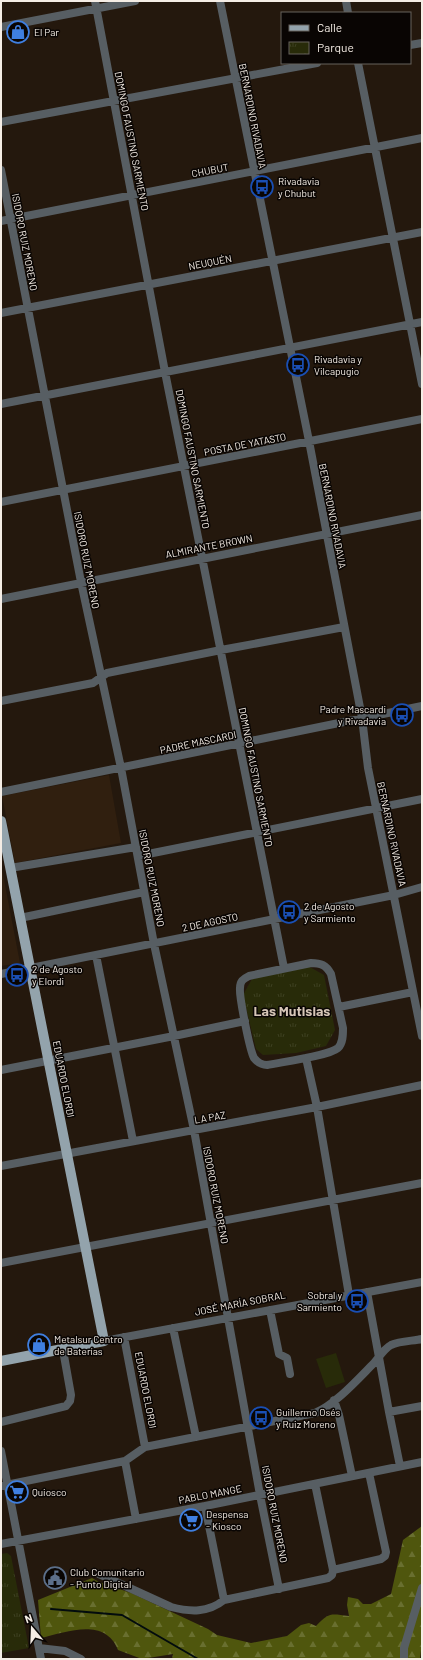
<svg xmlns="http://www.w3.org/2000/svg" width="423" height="1660" viewBox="0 0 423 1660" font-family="Barlow,sans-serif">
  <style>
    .built { fill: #301f0f }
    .green { fill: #282b09 }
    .forest { fill: url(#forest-firs) }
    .park { fill: url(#park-tufts) }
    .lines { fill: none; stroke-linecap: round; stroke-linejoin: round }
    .stream { stroke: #020b0d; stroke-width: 2 }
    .minor { stroke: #575e63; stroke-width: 8 }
    .major { stroke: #93a3ac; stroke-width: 10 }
    .labels { text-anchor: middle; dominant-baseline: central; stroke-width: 3; stroke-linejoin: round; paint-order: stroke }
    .poi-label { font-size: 10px; fill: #f5ede5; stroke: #090503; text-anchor: start }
    .street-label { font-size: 10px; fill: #f5ede5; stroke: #090503 }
    .district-label { font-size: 14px; font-weight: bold; fill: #d6c6b7; stroke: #090503 }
  </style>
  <defs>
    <pattern id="forest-firs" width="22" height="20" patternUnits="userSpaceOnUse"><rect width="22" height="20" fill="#4f560d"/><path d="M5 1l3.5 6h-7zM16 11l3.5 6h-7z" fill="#696f30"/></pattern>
    <pattern id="park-tufts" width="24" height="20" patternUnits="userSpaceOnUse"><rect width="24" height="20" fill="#282b09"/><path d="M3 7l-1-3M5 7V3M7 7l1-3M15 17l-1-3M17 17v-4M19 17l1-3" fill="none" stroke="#3d4021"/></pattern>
  </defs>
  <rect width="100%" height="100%" fill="#24180d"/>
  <path class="built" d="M 109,775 L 121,843 L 15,863 L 2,796 Z
    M 1,864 L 20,963 L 1,966 Z"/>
  <path class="green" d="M 336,1353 L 345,1382 L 326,1388 L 316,1359 Z"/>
  <path class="forest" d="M 422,1526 L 422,1642 L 420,1659 L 172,1659 L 173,1654 L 142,1659 L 118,1650 C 105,1617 67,1632 41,1638 L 38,1600 L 92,1578 L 99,1582 L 131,1593 L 208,1629 L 217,1635 L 251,1643 L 287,1636 L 301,1625 L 309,1623 L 316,1626 C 330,1612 330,1614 349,1616 L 347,1605 L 348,1597 L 358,1599 L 363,1604 L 371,1604 L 391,1594 L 403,1540 Z"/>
  <path class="park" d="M 308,966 L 324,975 L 335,1030 L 326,1046 L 296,1053 L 263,1055 L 256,1049 L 243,995 L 252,979 Z
    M 7,1553 L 11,1556 L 29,1648 L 1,1653 L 1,1554 Z"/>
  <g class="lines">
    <path class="stream" d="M 51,1609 L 122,1615 L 198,1659"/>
    <path class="minor" d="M 95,1 L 165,372 L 284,968
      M 220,1 L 309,441 L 362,718 L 368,768 L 422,1036
      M 346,1 L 348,13
      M 1,27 L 135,1
      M 410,45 L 422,43
      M 358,63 L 422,384
      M 1,122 L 317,63
      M 1,170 L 81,582 L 121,768 L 154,944 L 194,1130 L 260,1495 L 279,1589
      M 1,221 L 422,138
      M 1,313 L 422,232
      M 1,404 L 422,322
      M 1,502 L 422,419
      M 1,599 L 422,515
      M 1,701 L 93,683 L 107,673 L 221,650 L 344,627
      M 1,792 L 422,706
      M 138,856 L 422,799
      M 10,868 L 136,847
      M 20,918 L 144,892
      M 96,955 L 133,1141
      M 311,963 C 321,963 326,965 331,974 L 343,1028 C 343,1035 343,1043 338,1048 C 329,1056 281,1062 267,1065 C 262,1065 258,1063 254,1058 C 250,1051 239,997 240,988 C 240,981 243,979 249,976 Z
      M 1,974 L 394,895 L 422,887
      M 339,1007 L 413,992
      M 306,1058 L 317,1107 L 349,1295
      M 1,1070 L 174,1036 L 245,1021
      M 1,1166 L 317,1107 L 422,1085
      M 1,1263 L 422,1183
      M 367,1292 L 389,1412 L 400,1466
      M 270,1310 L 279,1354 L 287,1358 L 290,1374
      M 173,1328 L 196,1437
      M 124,1337 L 145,1447
      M 104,1341 L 422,1282
      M 334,1400 L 339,1415 L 352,1476
      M 389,1412 L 422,1406
      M 1,1422 L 66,1406 L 70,1401 L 71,1395 L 63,1350
      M 1,1451 L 41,1659
      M 125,1461 L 136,1519
      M 1,1486 L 125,1461 L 145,1447 L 315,1413 C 336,1404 358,1379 374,1363 C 379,1357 385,1348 391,1345 C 400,1341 413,1341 422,1339
      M 205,1506 L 224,1600
      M 1,1544 L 205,1506 L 422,1462
      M 333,1570 L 381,1559 L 385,1556 L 386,1552 L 369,1473
      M 99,1574 L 171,1607 C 190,1612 208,1613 224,1600 L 328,1578 L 332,1575 L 333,1570 L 315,1484
      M 39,1648 L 65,1651 L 81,1659
      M 404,1659 L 404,1648 L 422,1588"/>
    <path class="major" d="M 1,821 L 104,1341 L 1,1361"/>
  </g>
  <defs>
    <g id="shop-ring" transform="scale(1.15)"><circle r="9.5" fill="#090503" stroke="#3f7fe0" stroke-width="1.5"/><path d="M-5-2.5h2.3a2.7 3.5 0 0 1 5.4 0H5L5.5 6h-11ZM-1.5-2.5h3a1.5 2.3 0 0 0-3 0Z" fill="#3f7fe0"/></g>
    <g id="bus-ring" transform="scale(1.15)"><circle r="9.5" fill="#090503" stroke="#1a4fb4" stroke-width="1.5"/><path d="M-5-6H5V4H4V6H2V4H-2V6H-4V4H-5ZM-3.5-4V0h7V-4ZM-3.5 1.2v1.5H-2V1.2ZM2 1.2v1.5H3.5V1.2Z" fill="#1a4fb4"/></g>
    <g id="supermarket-ring" transform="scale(1.15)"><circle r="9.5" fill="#090503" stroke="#3f7fe0" stroke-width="1.5"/><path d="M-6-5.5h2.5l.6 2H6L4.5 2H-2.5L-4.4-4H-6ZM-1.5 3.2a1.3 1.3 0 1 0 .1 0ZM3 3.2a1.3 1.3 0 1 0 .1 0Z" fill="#3f7fe0"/></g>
    <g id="civic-ring" transform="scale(1.15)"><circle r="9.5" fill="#090503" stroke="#5c6f8a" stroke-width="1.5"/><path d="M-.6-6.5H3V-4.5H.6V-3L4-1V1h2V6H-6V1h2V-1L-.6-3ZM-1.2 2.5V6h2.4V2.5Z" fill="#5c6f8a"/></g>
  </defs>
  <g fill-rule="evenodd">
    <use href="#shop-ring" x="18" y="32"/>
    <use href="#bus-ring" x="262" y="187"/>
    <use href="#bus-ring" x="298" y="365"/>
    <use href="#bus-ring" x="402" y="715"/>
    <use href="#bus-ring" x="289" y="912"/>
    <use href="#bus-ring" x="17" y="975"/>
    <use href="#bus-ring" x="357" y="1301"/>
    <use href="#shop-ring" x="39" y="1345"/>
    <use href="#bus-ring" x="261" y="1418"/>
    <use href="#supermarket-ring" x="17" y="1492"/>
    <use href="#supermarket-ring" x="191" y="1520"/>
    <use href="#civic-ring" x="55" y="1578"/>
  </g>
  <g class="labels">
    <g class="poi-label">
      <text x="34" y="32">El Par</text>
      <text x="278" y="181">Rivadavia<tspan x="278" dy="12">y Chubut</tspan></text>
      <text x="314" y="359">Rivadavia y<tspan x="314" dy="12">Vilcapugio</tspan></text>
      <text x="386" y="709" text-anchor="end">Padre Mascardi<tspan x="386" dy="12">y Rivadavia</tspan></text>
      <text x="304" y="906">2 de Agosto<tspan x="304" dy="12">y Sarmiento</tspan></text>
      <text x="32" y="969">2 de Agosto<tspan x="32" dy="12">y Elordi</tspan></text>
      <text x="342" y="1295" text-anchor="end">Sobral y<tspan x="342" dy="12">Sarmiento</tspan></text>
      <text x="54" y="1339">Metalsur Centro<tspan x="54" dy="12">de Baterías</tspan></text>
      <text x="276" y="1412">Guillermo Osés<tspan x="276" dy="12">y Ruiz Moreno</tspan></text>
      <text x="32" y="1492">Quiosco</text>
      <text x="206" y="1514">Despensa<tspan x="206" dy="12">- Kiosco</tspan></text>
      <text x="70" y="1572">Club Comunitario<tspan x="70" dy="12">- Punto Digital</tspan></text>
    </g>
    <g class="street-label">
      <text transform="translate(253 116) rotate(79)">BERNARDINO RIVADAVIA</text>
      <text transform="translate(132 141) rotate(79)">DOMINGO FAUSTINO SARMIENTO</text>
      <text transform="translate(210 170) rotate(-11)">CHUBUT</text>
      <text transform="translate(25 242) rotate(79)">ISIDORO RUIZ MORENO</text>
      <text transform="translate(210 262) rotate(-11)">NEUQUÉN</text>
      <text transform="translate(245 444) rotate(-11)">POSTA DE YATASTO</text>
      <text transform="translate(193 459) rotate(79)">DOMINGO FAUSTINO SARMIENTO</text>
      <text transform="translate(333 516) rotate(79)">BERNARDINO RIVADAVIA</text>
      <text transform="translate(209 546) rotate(-11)">ALMIRANTE BROWN</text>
      <text transform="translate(87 560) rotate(79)">ISIDORO RUIZ MORENO</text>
      <text transform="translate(198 742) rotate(-12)">PADRE MASCARDI</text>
      <text transform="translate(256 777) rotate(79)">DOMINGO FAUSTINO SARMIENTO</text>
      <text transform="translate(392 834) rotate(78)">BERNARDINO RIVADAVIA</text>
      <text transform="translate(152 878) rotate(79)">ISIDORO RUIZ MORENO</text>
      <text transform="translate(210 922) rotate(-12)">2 DE AGOSTO</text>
      <text transform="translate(64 1079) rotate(79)">EDUARDO ELORDI</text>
      <text transform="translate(210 1117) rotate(-10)">LA PAZ</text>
      <text transform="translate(216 1195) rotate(79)">ISIDORO RUIZ MORENO</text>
      <text transform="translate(240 1303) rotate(-11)">JOSÉ MARÍA SOBRAL</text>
      <text transform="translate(146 1390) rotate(79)">EDUARDO ELORDI</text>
      <text transform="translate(210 1494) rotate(-11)">PABLO MANGE</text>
      <text transform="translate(275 1514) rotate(79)">ISIDORO RUIZ MORENO</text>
    </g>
    <g class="district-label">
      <text x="292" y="1010">Las Mutisias</text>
    </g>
  </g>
  <rect width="423" height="1660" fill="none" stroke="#f5ede5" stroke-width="4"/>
  <rect x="281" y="12" width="130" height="52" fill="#090503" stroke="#67625d"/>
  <rect x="289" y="25" width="20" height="6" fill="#93a3ac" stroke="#67625d"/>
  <text x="317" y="32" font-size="12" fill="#f5ede5">Calle</text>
  <rect x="289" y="42" width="20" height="12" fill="url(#park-tufts)" stroke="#67625d"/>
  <text x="317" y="52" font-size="12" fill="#f5ede5">Parque</text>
  <g transform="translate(32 1628) rotate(341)" stroke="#090503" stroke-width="3" paint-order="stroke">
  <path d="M0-3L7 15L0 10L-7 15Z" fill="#f5ede5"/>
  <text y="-6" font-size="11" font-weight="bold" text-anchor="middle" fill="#f5ede5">N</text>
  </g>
</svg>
